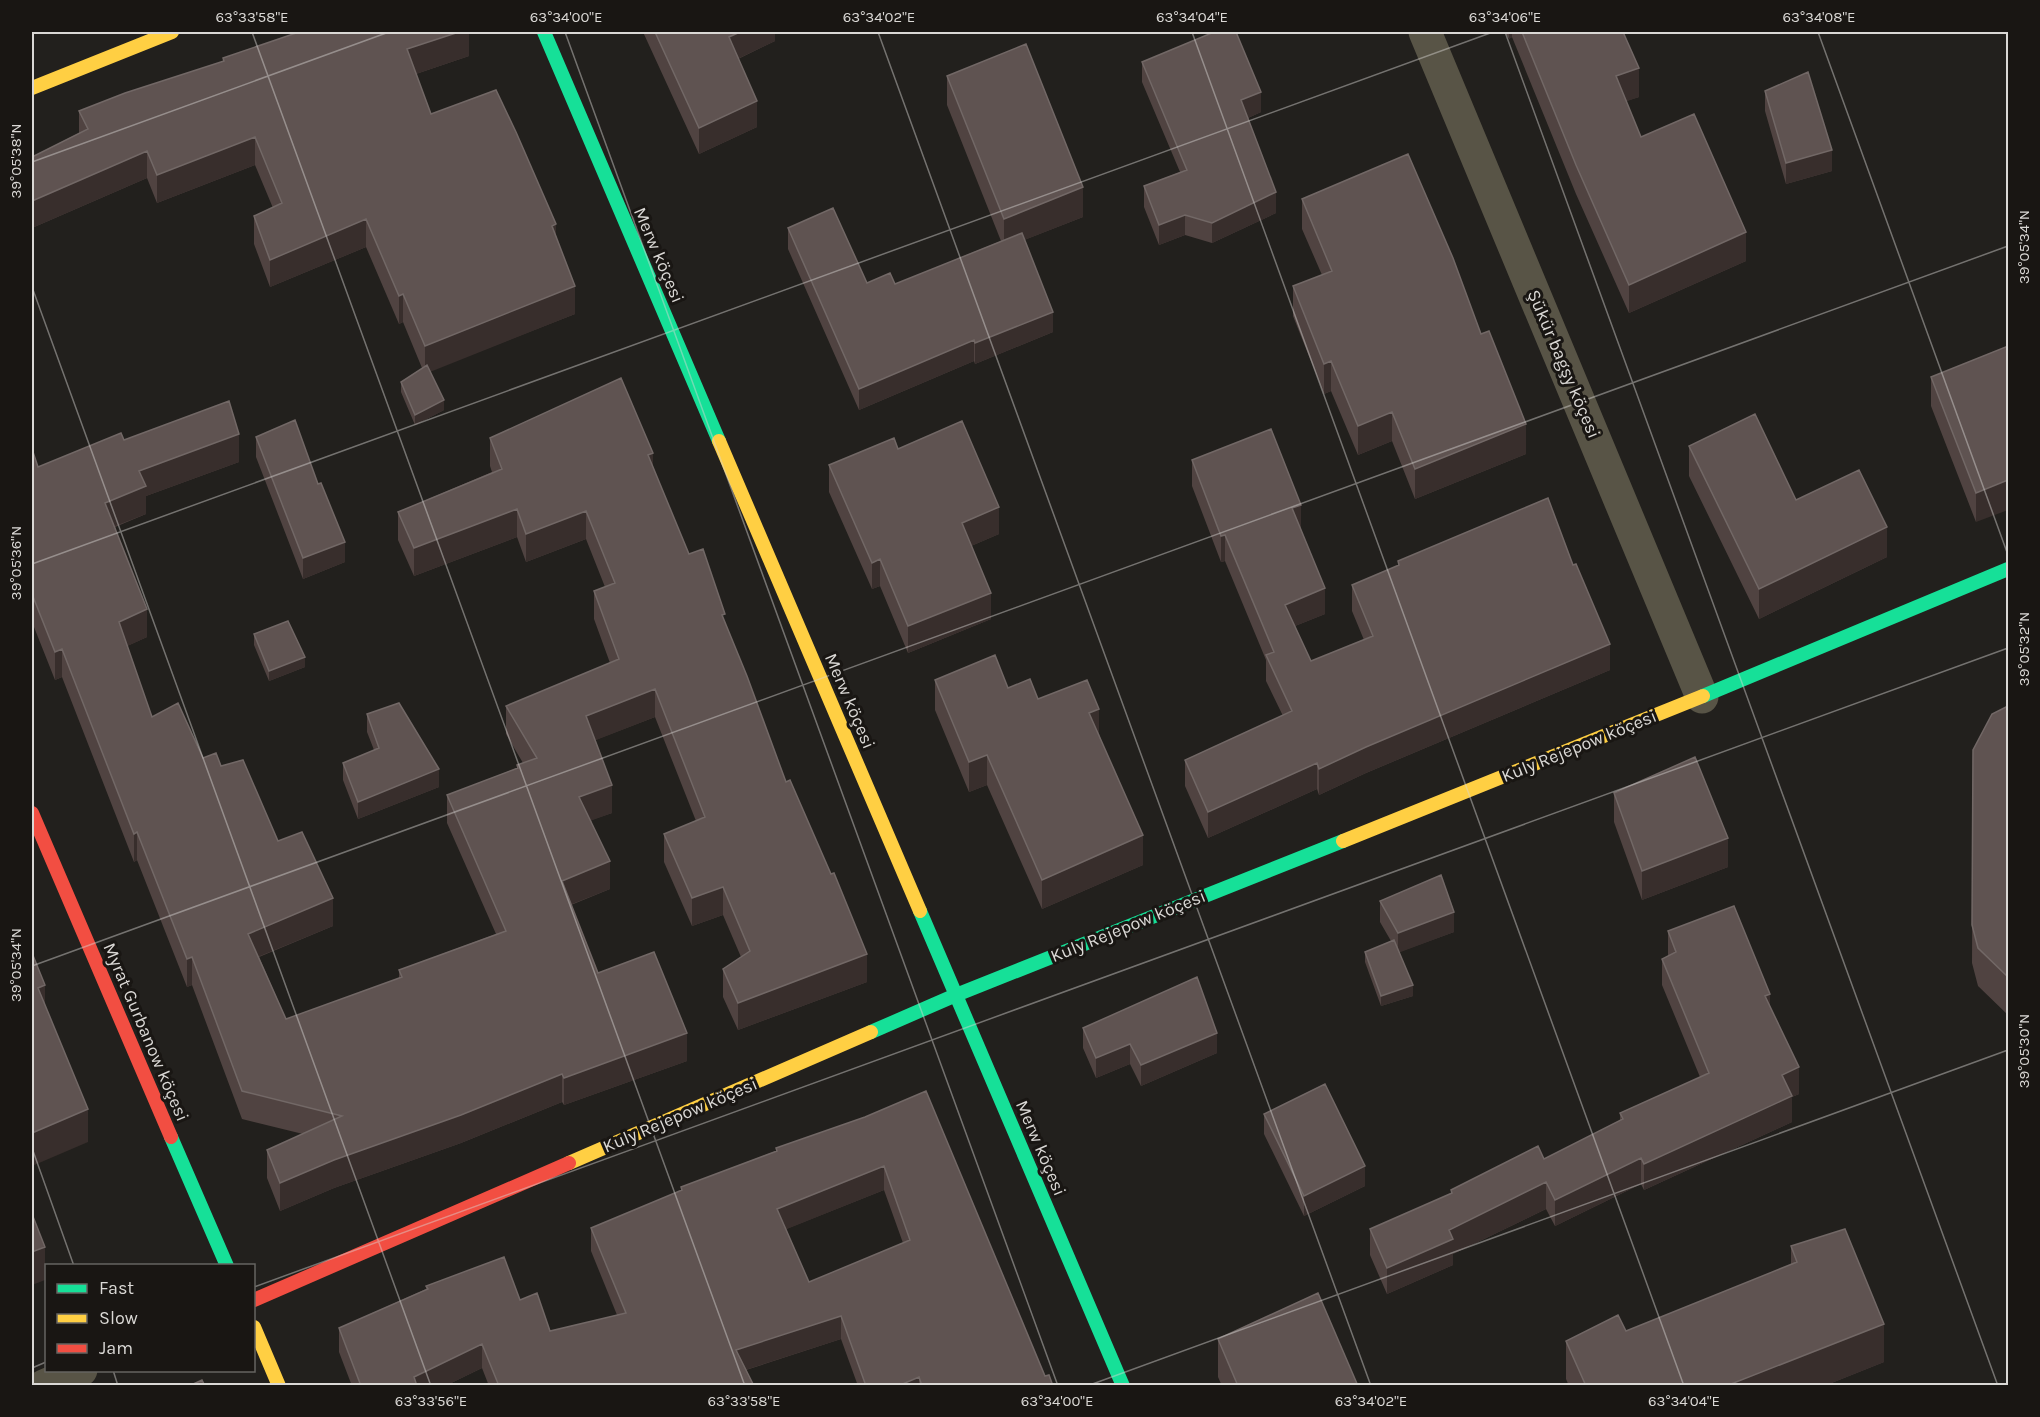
<svg xmlns="http://www.w3.org/2000/svg" width="2040" height="1417" viewBox="0 0 2040 1417" font-family="Karla,sans-serif">
  <style>
    .lines { fill: none; stroke-linecap: round; stroke-linejoin: round }
    .street { stroke: #585446; stroke-width: 33 }
    .fast { stroke: #16e098; stroke-width: 14 }
    .slow { stroke: #ffcf43; stroke-width: 14 }
    .jam { stroke: #f24e42; stroke-width: 14 }
    .wall { fill: #504341; fill-rule: evenodd }
    .shaded-wall { fill: #382e2c }
    .building { fill: #5f5351; stroke: #726866; stroke-width: 1.5; fill-rule: evenodd }
    .ticks { fill: none; stroke: #dad8d5; stroke-width: 1.5; stroke-opacity: 0.45 }
    .labels { text-anchor: middle; dominant-baseline: central; stroke-width: 6; stroke-linejoin: round; paint-order: stroke }
    .street-label { font-size: 18px; fill: #dad8d5; stroke: #191613 }
    .neatline { fill: none; stroke: #dad8d5; stroke-width: 2 }
    .ticks-label { font-size: 15px; text-anchor: middle; fill: #dad8d5 }
  </style>
  <rect width="100%" height="100%" fill="#22201d"/>
  <g class="lines">
    <path class="street" d="M 1425,32 L 1702,697
      M 44,1386 L 81,1370"/>
    <path class="fast" d="M 544,32 L 719,441
      M 1703,696 L 2008,569
      M 920,911 L 1123,1386
      M 871,1032 L 956,995 L 1343,841
      M 171,1137 L 227,1266"/>
    <path class="slow" d="M 32,88 L 172,32
      M 719,441 L 920,911
      M 1343,841 L 1703,696
      M 569,1163 L 871,1032
      M 254,1327 L 279,1386"/>
    <path class="jam" d="M 32,813 L 171,1137
      M 254,1300 L 569,1163"/>
  </g>
  <path class="wall" d="M 469,32 L 469,56 L 416,74 L 431,114 L 556,236 L 575,314 L 430,371 L 444,410 L 415,425 L 401,392 L 401,382 L 422,368 L 403,322 L 399,324 L 366,247 L 270,287 L 254,244 L 254,216 L 273,208 L 255,165 L 157,203 L 147,178 L 32,228 L 32,157 L 79,133 L 79,111 L 223,62 L 223,58 Z
    M 643,32 L 775,32 L 775,41 L 738,59 L 757,127 L 699,154 Z
    M 1505,32 L 1623,32 L 1639,97 L 1626,101 L 1641,137 L 1746,261 L 1629,313 L 1576,194 L 1512,37 L 1509,39 Z
    M 1142,62 L 1261,112 L 1248,118 L 1276,213 L 1212,243 L 1185,235 L 1159,245 L 1144,207 L 1144,186 L 1180,172 L 1142,82 Z
    M 947,76 L 1083,217 L 1024,240 L 1053,332 L 975,364 L 974,361 L 859,410 L 788,249 L 788,228 L 867,283 L 895,284 L 1001,241 L 947,105 Z
    M 1765,91 L 1832,171 L 1786,184 L 1765,111 Z
    M 1302,199 L 1526,454 L 1415,499 L 1392,441 L 1358,455 L 1331,391 L 1324,394 L 1293,316 L 1293,286 L 1322,275 L 1302,229 Z
    M 2008,346 L 1976,522 L 1931,406 L 1931,377 Z
    M 256,437 L 318,484 L 345,562 L 303,579 L 256,457 Z
    M 490,438 L 653,468 L 689,554 L 725,622 L 786,782 L 867,982 L 738,1030 L 723,997 L 723,969 L 741,957 L 723,915 L 692,926 L 664,862 L 664,834 L 696,821 L 655,717 L 595,740 L 612,813 L 591,820 L 610,889 L 571,905 L 598,973 L 687,1061 L 564,1105 L 562,1102 L 461,1143 L 334,1188 L 280,1211 L 267,1178 L 267,1150 L 303,1134 L 242,1119 L 192,985 L 187,987 L 137,860 L 134,862 L 62,677 L 55,680 L 32,622 L 32,449 L 38,467 L 124,440 L 239,462 L 146,496 L 146,514 L 115,527 L 147,637 L 127,646 L 152,717 L 203,758 L 221,766 L 278,841 L 333,926 L 259,957 L 286,1019 L 399,978 L 399,970 L 496,934 L 447,823 L 447,795 L 517,768 L 517,765 L 523,763 L 506,734 L 506,706 L 610,663 L 594,619 L 594,591 L 605,587 L 586,539 L 526,562 L 517,537 L 414,576 L 398,540 L 398,512 L 492,472 L 490,466 Z
    M 1689,446 L 1796,500 L 1887,557 L 1759,619 L 1689,476 Z
    M 898,449 L 999,534 L 971,546 L 991,619 L 908,653 L 880,586 L 872,589 L 829,492 L 829,465 Z
    M 1192,460 L 1301,529 L 1325,614 L 1295,626 L 1311,661 L 1364,640 L 1352,611 L 1352,585 L 1398,566 L 1398,561 L 1610,670 L 1366,773 L 1319,795 L 1317,789 L 1208,838 L 1185,786 L 1185,760 L 1283,716 L 1266,681 L 1266,660 L 1225,561 L 1221,562 L 1192,486 Z
    M 254,634 L 305,667 L 269,681 L 254,645 Z
    M 935,680 L 1008,688 L 1038,699 L 1099,734 L 1143,865 L 1042,909 L 987,785 L 969,792 L 935,710 Z
    M 2008,706 L 2008,1015 L 1978,986 L 1972,963 L 1973,750 Z
    M 367,714 L 439,787 L 358,819 L 343,780 L 343,763 L 374,750 L 367,732 Z
    M 1614,793 L 1728,867 L 1642,900 L 1614,822 Z
    M 1380,901 L 1454,932 L 1399,952 L 1413,996 L 1381,1006 L 1365,962 L 1365,952 L 1391,941 L 1380,922 Z
    M 1668,931 L 1770,1007 L 1799,1094 L 1792,1097 L 1792,1122 L 1644,1190 L 1641,1184 L 1555,1226 L 1546,1209 L 1453,1254 L 1453,1265 L 1387,1294 L 1370,1255 L 1370,1229 L 1451,1194 L 1451,1190 L 1544,1159 L 1620,1121 L 1620,1113 L 1700,1077 L 1662,985 L 1662,959 L 1668,956 Z
    M 1083,1028 L 1217,1053 L 1141,1086 L 1130,1064 L 1096,1078 L 1083,1048 Z
    M 1264,1114 L 1365,1186 L 1304,1216 L 1264,1134 Z
    M 865,1117 L 1045,1376 L 1053,1386 L 858,1386 L 841,1339 L 746,1370 L 754,1386 L 489,1386 L 482,1368 L 445,1386 L 352,1386 L 339,1352 L 339,1328 L 426,1289 L 426,1286 L 520,1300 L 550,1331 L 617,1315 L 591,1251 L 591,1228 L 681,1191 L 681,1187 L 776,1151 L 776,1148 ZM 884,1190 L 903,1243 L 809,1282 L 786,1229 Z
    M 1791,1246 L 1884,1362 L 1824,1386 L 1569,1386 L 1566,1379 L 1566,1341 L 1626,1331 L 1791,1265 Z
    M 1218,1339 L 1358,1386 L 1222,1386 L 1218,1377 Z"/>
  <path class="shaded-wall" d="M 459,32 L 469,32 L 469,56 L 407,77 L 407,49 Z
    M 740,32 L 775,32 L 775,41 L 729,63 L 729,37 Z
    M 1509,32 L 1512,32 L 1512,37 L 1509,39 Z
    M 1639,68 L 1639,97 L 1616,105 L 1616,76 Z
    M 1261,92 L 1261,112 L 1241,121 L 1241,100 Z
    M 757,101 L 757,127 L 699,154 L 699,128 Z
    M 255,137 L 255,165 L 157,203 L 157,175 Z
    M 1832,150 L 1832,171 L 1786,184 L 1786,163 Z
    M 147,151 L 147,178 L 32,228 L 32,201 Z
    M 1083,187 L 1083,217 L 1004,248 L 1004,219 Z
    M 1276,192 L 1276,213 L 1212,243 L 1212,223 Z
    M 1185,215 L 1185,235 L 1159,245 L 1159,225 Z
    M 366,219 L 366,247 L 270,287 L 270,260 Z
    M 556,224 L 556,251 L 552,226 Z
    M 1746,232 L 1746,261 L 1629,313 L 1629,285 Z
    M 575,286 L 575,314 L 425,374 L 425,346 Z
    M 403,294 L 403,322 L 399,324 L 399,296 Z
    M 1053,312 L 1053,332 L 975,364 L 975,343 Z
    M 974,340 L 974,361 L 859,410 L 859,389 Z
    M 1331,361 L 1331,391 L 1324,394 L 1324,364 Z
    M 444,400 L 444,410 L 415,425 L 415,415 Z
    M 1392,412 L 1392,441 L 1358,455 L 1358,426 Z
    M 1526,424 L 1526,454 L 1415,499 L 1415,469 Z
    M 239,434 L 239,462 L 146,496 L 146,514 L 105,530 L 105,503 L 139,471 Z
    M 653,453 L 653,481 L 648,455 Z
    M 2008,480 L 2008,510 L 1976,522 L 1976,493 Z
    M 1301,505 L 1301,531 L 1292,508 Z
    M 999,507 L 999,534 L 962,550 L 962,523 Z
    M 517,509 L 517,537 L 414,576 L 414,548 Z
    M 586,511 L 586,539 L 526,562 L 526,534 Z
    M 1887,527 L 1887,557 L 1759,619 L 1759,589 Z
    M 1225,535 L 1225,561 L 1221,562 L 1221,536 Z
    M 345,542 L 345,562 L 303,579 L 303,558 Z
    M 880,559 L 880,586 L 872,589 L 872,563 Z
    M 1325,588 L 1325,614 L 1285,630 L 1285,605 Z
    M 991,593 L 991,619 L 908,653 L 908,626 Z
    M 147,609 L 147,637 L 119,650 L 119,622 Z
    M 1610,644 L 1610,670 L 1366,773 L 1319,795 L 1319,769 L 1366,747 Z
    M 62,649 L 62,677 L 55,680 L 55,652 Z
    M 305,657 L 305,667 L 269,681 L 269,671 Z
    M 655,689 L 655,717 L 586,744 L 586,716 Z
    M 1099,709 L 1099,739 L 1089,713 Z
    M 987,755 L 987,785 L 969,792 L 969,762 Z
    M 1317,763 L 1317,789 L 1208,838 L 1208,812 Z
    M 439,769 L 439,787 L 358,819 L 358,802 Z
    M 612,785 L 612,813 L 579,825 L 579,797 Z
    M 137,832 L 137,860 L 134,862 L 134,834 Z
    M 1143,835 L 1143,865 L 1042,909 L 1042,880 Z
    M 1728,838 L 1728,867 L 1642,900 L 1642,871 Z
    M 610,861 L 610,889 L 562,908 L 562,881 Z
    M 723,887 L 723,915 L 692,926 L 692,898 Z
    M 333,898 L 333,926 L 248,961 L 248,934 Z
    M 1454,912 L 1454,932 L 1398,953 L 1398,933 Z
    M 867,954 L 867,982 L 738,1030 L 738,1003 Z
    M 192,957 L 192,985 L 187,987 L 187,959 Z
    M 45,985 L 45,1018 L 38,988 Z
    M 1413,985 L 1413,996 L 1381,1006 L 1381,996 Z
    M 1770,994 L 1770,1021 L 1765,996 Z
    M 687,1033 L 687,1061 L 564,1105 L 564,1078 Z
    M 1217,1033 L 1217,1053 L 1141,1086 L 1141,1065 Z
    M 1130,1044 L 1130,1064 L 1096,1078 L 1096,1058 Z
    M 1799,1067 L 1799,1094 L 1792,1097 L 1792,1122 L 1644,1190 L 1644,1164 L 1782,1075 Z
    M 562,1074 L 562,1102 L 461,1143 L 334,1188 L 280,1211 L 280,1183 L 334,1160 Z
    M 88,1109 L 88,1142 L 32,1166 L 32,1133 Z
    M 1641,1158 L 1641,1184 L 1555,1226 L 1555,1200 Z
    M 884,1166 L 884,1190 L 777,1233 L 777,1209 Z
    M 1365,1166 L 1365,1186 L 1304,1216 L 1304,1196 Z
    M 1546,1182 L 1546,1209 L 1453,1254 L 1453,1265 L 1387,1294 L 1387,1268 L 1449,1230 Z
    M 45,1247 L 45,1280 L 32,1285 L 32,1252 Z
    M 841,1316 L 841,1339 L 736,1373 L 736,1350 Z
    M 1884,1324 L 1884,1362 L 1824,1386 L 1726,1386 Z
    M 482,1344 L 482,1368 L 445,1386 L 414,1386 L 414,1377 Z
    M 919,1377 L 919,1386 L 898,1386 Z"/>
  <path class="building" d="M 299,32 L 459,32 L 407,49 L 431,114 L 496,90 L 516,132 L 556,224 L 552,226 L 575,286 L 425,346 L 403,294 L 399,296 L 366,219 L 270,260 L 254,216 L 282,203 L 255,137 L 157,175 L 147,151 L 32,201 L 32,157 L 88,129 L 79,111 L 125,93 L 224,61 L 223,58 Z
    M 655,32 L 740,32 L 729,37 L 757,101 L 699,128 Z
    M 1214,32 L 1236,32 L 1261,92 L 1241,100 L 1276,192 L 1212,223 L 1185,215 L 1159,225 L 1144,186 L 1187,170 L 1142,62 Z
    M 1522,32 L 1623,32 L 1639,68 L 1616,76 L 1641,137 L 1694,114 L 1746,232 L 1629,285 L 1576,165 Z
    M 1026,44 L 1083,187 L 1004,219 L 947,76 Z
    M 1808,72 L 1832,150 L 1786,163 L 1765,91 Z
    M 1408,154 L 1453,258 L 1481,334 L 1489,331 L 1526,424 L 1415,469 L 1392,412 L 1358,426 L 1331,361 L 1324,364 L 1293,286 L 1332,271 L 1302,199 Z
    M 833,208 L 867,283 L 890,273 L 895,284 L 1022,233 L 1053,312 L 975,343 L 974,340 L 859,389 L 788,228 Z
    M 2008,346 L 2008,480 L 1976,493 L 1931,377 Z
    M 427,365 L 444,400 L 415,415 L 401,382 Z
    M 621,378 L 653,453 L 648,455 L 689,554 L 703,549 L 725,614 L 722,615 L 747,676 L 786,782 L 790,780 L 831,874 L 834,873 L 867,954 L 738,1003 L 723,969 L 750,951 L 723,887 L 692,898 L 664,834 L 705,817 L 655,689 L 586,716 L 612,785 L 579,797 L 610,861 L 562,881 L 598,973 L 654,952 L 687,1033 L 564,1078 L 562,1074 L 461,1115 L 334,1160 L 280,1183 L 267,1150 L 342,1116 L 242,1091 L 192,957 L 187,959 L 137,832 L 134,834 L 62,649 L 55,652 L 32,594 L 32,449 L 38,467 L 121,433 L 124,440 L 229,401 L 239,434 L 139,471 L 146,486 L 105,503 L 147,609 L 119,622 L 152,717 L 178,703 L 203,758 L 216,753 L 221,766 L 243,760 L 278,841 L 302,832 L 333,898 L 248,934 L 286,1019 L 402,977 L 399,970 L 506,931 L 447,795 L 518,768 L 517,765 L 537,758 L 506,706 L 619,659 L 594,591 L 615,583 L 586,511 L 526,534 L 517,509 L 414,548 L 398,512 L 502,469 L 490,438 Z
    M 1755,414 L 1796,500 L 1859,470 L 1887,527 L 1759,589 L 1689,446 Z
    M 295,420 L 318,484 L 321,483 L 345,542 L 303,558 L 256,437 Z
    M 962,421 L 999,507 L 962,523 L 991,593 L 908,626 L 880,559 L 872,563 L 829,465 L 894,438 L 898,449 Z
    M 1271,429 L 1301,505 L 1292,508 L 1325,588 L 1285,605 L 1311,661 L 1373,636 L 1352,585 L 1399,565 L 1398,561 L 1548,498 L 1573,565 L 1576,564 L 1610,644 L 1366,747 L 1319,769 L 1317,763 L 1208,812 L 1185,760 L 1292,711 L 1266,655 L 1274,652 L 1225,535 L 1221,536 L 1192,460 Z
    M 288,621 L 305,657 L 269,671 L 254,634 Z
    M 995,655 L 1008,688 L 1030,679 L 1038,699 L 1087,680 L 1099,709 L 1089,713 L 1143,835 L 1042,880 L 987,755 L 969,762 L 935,680 Z
    M 399,703 L 439,769 L 358,802 L 343,763 L 379,748 L 367,714 Z
    M 2008,706 L 2008,977 L 1978,948 L 1972,925 L 1973,750 L 1992,714 Z
    M 1695,757 L 1728,838 L 1642,871 L 1614,793 Z
    M 1441,875 L 1454,912 L 1398,933 L 1380,901 Z
    M 1734,906 L 1770,994 L 1765,996 L 1799,1067 L 1782,1075 L 1792,1096 L 1644,1164 L 1641,1158 L 1555,1200 L 1546,1182 L 1449,1230 L 1453,1239 L 1387,1268 L 1370,1229 L 1452,1193 L 1451,1190 L 1538,1146 L 1544,1159 L 1623,1119 L 1620,1113 L 1709,1073 L 1662,959 L 1676,952 L 1668,931 Z
    M 1394,940 L 1413,985 L 1381,996 L 1365,952 Z
    M 32,953 L 45,985 L 38,988 L 88,1109 L 32,1133 Z
    M 1197,977 L 1217,1033 L 1141,1065 L 1130,1044 L 1096,1058 L 1083,1028 Z
    M 1325,1084 L 1365,1166 L 1304,1196 L 1264,1114 Z
    M 926,1091 L 1045,1376 L 1049,1375 L 1053,1386 L 922,1386 L 919,1377 L 898,1386 L 866,1386 L 841,1316 L 736,1350 L 754,1386 L 499,1386 L 482,1344 L 414,1377 L 417,1386 L 361,1386 L 339,1328 L 428,1289 L 426,1286 L 504,1257 L 520,1300 L 537,1293 L 550,1331 L 626,1313 L 591,1228 L 682,1190 L 681,1187 L 777,1151 L 776,1148 L 865,1117 ZM 884,1166 L 910,1240 L 809,1282 L 777,1209 Z
    M 32,1214 L 45,1247 L 32,1252 Z
    M 1845,1229 L 1884,1324 L 1726,1386 L 1586,1386 L 1566,1341 L 1618,1315 L 1626,1331 L 1797,1262 L 1791,1246 Z
    M 1318,1293 L 1358,1386 L 1238,1386 L 1218,1339 Z
    M 202,1380 L 205,1386 L 189,1386 Z"/>
  <path class="ticks" d="M 252,32 L 745,1386M 565,32 L 1058,1386M 878,32 L 1371,1386M 1192,32 L 1684,1386M 1505,32 L 1998,1386M 1818,32 L 2008,555M 32,162 L 389,32M 32,287 L 431,1386M 32,564 L 1493,32M 32,966 L 2008,246M 32,1148 L 74,1266M 254,1287 L 2008,648M 32,1368 L 46,1362M 113,1370 L 118,1386M 1087,1386 L 2008,1050"/>
  <g class="labels">
    <g class="street-label">
      <text transform="translate(659 255) rotate(67)">Merw köçesi</text>
      <text transform="translate(1564 364) rotate(67)">Şükür bagşy köçesi</text>
      <text transform="translate(850 701) rotate(67)">Merw köçesi</text>
      <text transform="translate(1579 746) rotate(-22)">Kuly Rejepow köçesi</text>
      <text transform="translate(1128 926) rotate(-22)">Kuly Rejepow köçesi</text>
      <text transform="translate(146 1032) rotate(67)">Myrat Gurbanow köçesi</text>
      <text transform="translate(680 1115) rotate(-23)">Kuly Rejepow köçesi</text>
      <text transform="translate(1041 1148) rotate(67)">Merw köçesi</text>
    </g>
  </g>
  <rect width="2040" height="1417" fill="none" stroke="#191613" stroke-width="66"/>
  <rect x="45" y="1264" width="210" height="108" fill="#191613" stroke="#666461" stroke-width="1.5"/>
  <rect x="57" y="1284" width="30" height="9" fill="#16e098" stroke="#666461" stroke-width="1.5"/>
  <text x="99" y="1294" font-size="18" fill="#dad8d5">Fast</text>
  <rect x="57" y="1314" width="30" height="9" fill="#ffcf43" stroke="#666461" stroke-width="1.5"/>
  <text x="99" y="1324" font-size="18" fill="#dad8d5">Slow</text>
  <rect x="57" y="1344" width="30" height="9" fill="#f24e42" stroke="#666461" stroke-width="1.5"/>
  <text x="99" y="1354" font-size="18" fill="#dad8d5">Jam</text>
  <rect x="33" y="33" width="1974" height="1351" class="neatline"/>
  <g class="ticks-label">
    <text x="252" y="22">63°33'58"E</text>
    <text x="566" y="22">63°34'00"E</text>
    <text x="879" y="22">63°34'02"E</text>
    <text x="1192" y="22">63°34'04"E</text>
    <text x="1505" y="22">63°34'06"E</text>
    <text x="1819" y="22">63°34'08"E</text>
    <text transform="translate(16 161) rotate(-90)" y="5">39°05'38"N</text>
    <text transform="translate(2024 247) rotate(-90)" y="5">39°05'34"N</text>
    <text transform="translate(16 563) rotate(-90)" y="5">39°05'36"N</text>
    <text transform="translate(2024 649) rotate(-90)" y="5">39°05'32"N</text>
    <text transform="translate(16 965) rotate(-90)" y="5">39°05'34"N</text>
    <text transform="translate(2024 1051) rotate(-90)" y="5">39°05'30"N</text>
    <text x="431" y="1406">63°33'56"E</text>
    <text x="744" y="1406">63°33'58"E</text>
    <text x="1057" y="1406">63°34'00"E</text>
    <text x="1371" y="1406">63°34'02"E</text>
    <text x="1684" y="1406">63°34'04"E</text>
  </g>
</svg>
